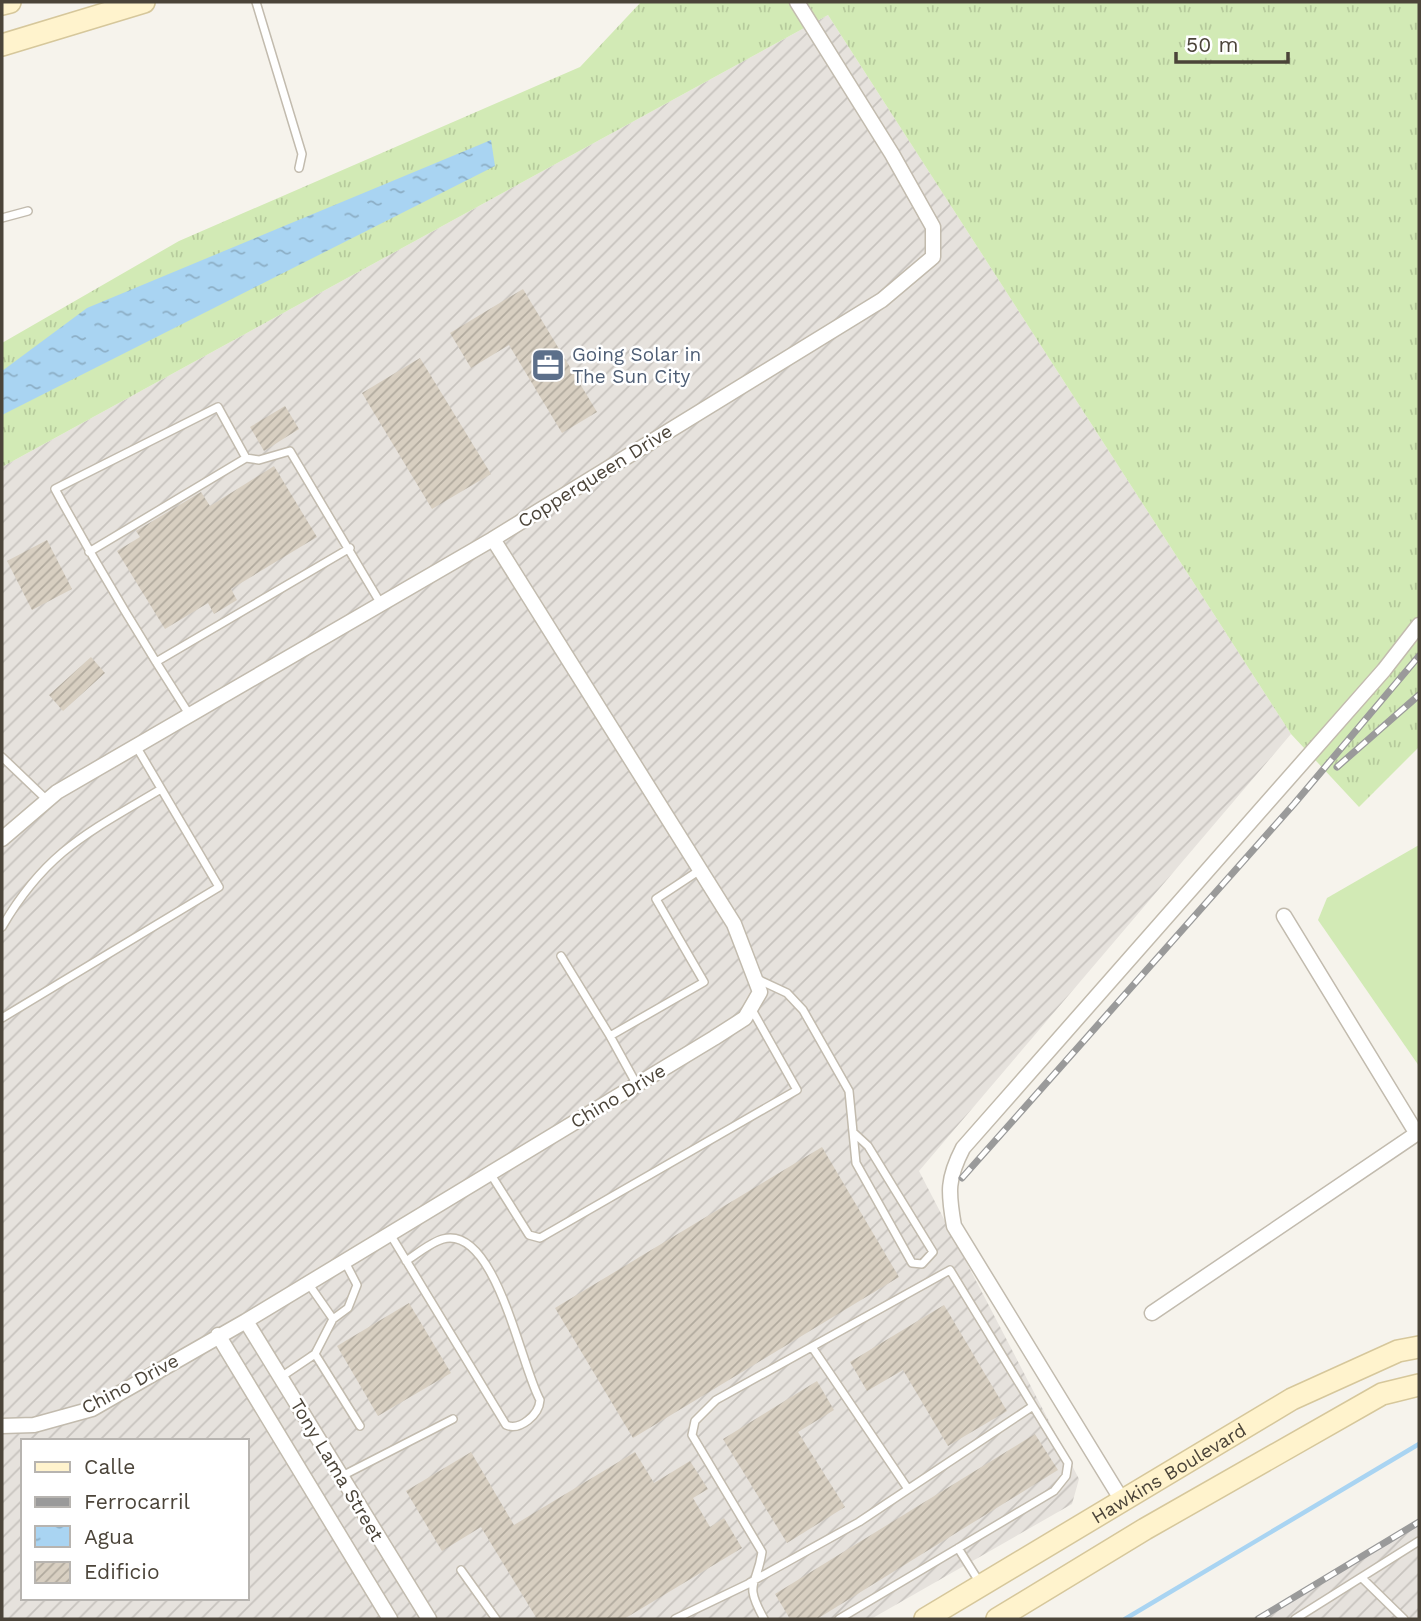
<svg xmlns="http://www.w3.org/2000/svg" width="1421" height="1621" viewBox="0 0 1421 1621" font-family="'Work Sans',sans-serif">
  <style>
    .industrial { fill: url(#industrial-furrows); fill-rule: evenodd }
    .grass { fill: url(#grass-tufts) }
    .pitch { fill: #d2eab5 }
    .water { fill: url(#water-ripples) }
    .lines { fill: none; stroke-linecap: round; stroke-linejoin: round }
    .stream { stroke: #a9d4f2; stroke-width: 4.5 }
    .building { fill: url(#building-hatch) }
    .service-casing { stroke: #c2bbae; stroke-width: 10 }
    .minor-casing { stroke: #c2bbae; stroke-width: 17 }
    .secondary-casing { stroke: #d6c79b; stroke-width: 24 }
    .service { stroke: #fff; stroke-width: 7 }
    .minor { stroke: #fff; stroke-width: 14 }
    .secondary { stroke: #fff3cd; stroke-width: 21 }
    .rail-casing { stroke: #9a9a9a; stroke-width: 7 }
    .rail { stroke: #fff; stroke-width: 4.5; stroke-dasharray: 13; stroke-linecap: butt }
    .labels { text-anchor: middle; dominant-baseline: central; stroke-width: 5; stroke-linejoin: round; paint-order: stroke }
    .service-label { font-size: 19px; fill: #4e5e75; stroke: #fff; text-anchor: start }
    .street-label { font-size: 19px; fill: #4b4439; stroke: #fff }
  </style>
  <defs>
    <pattern id="industrial-furrows" width="10" height="10" patternUnits="userSpaceOnUse" patternTransform="scale(1.75)"><rect width="10" height="10" fill="#e6e2dd"/><path d="M-1 1l2-2M0 10L10 0M9 11l2-2" fill="none" stroke="#c7c3be"/></pattern>
    <pattern id="grass-tufts" width="24" height="20" patternUnits="userSpaceOnUse" patternTransform="scale(1.75)"><rect width="24" height="20" fill="#d2eab5"/><path d="M3 7l-1-3M5 7V3M7 7l1-3M15 17l-1-3M17 17v-4M19 17l1-3" fill="none" stroke="#b6ca9c"/></pattern>
    <pattern id="water-ripples" width="26" height="14" patternUnits="userSpaceOnUse" patternTransform="scale(1.75)"><rect width="26" height="14" fill="#a9d4f2"/><path d="M2 4q2-2 4 0t4 0M15 11q2-2 4 0t4 0" fill="none" stroke="#8caec5"/></pattern>
    <pattern id="building-hatch" width="6" height="6" patternUnits="userSpaceOnUse" patternTransform="scale(1.75)"><rect width="6" height="6" fill="#d8cfc1"/><path d="M-1 1l2-2M0 6l6-6M5 7l2-2" fill="none" stroke="#b1aa9e"/></pattern>
  </defs>
  <rect width="100%" height="100%" fill="#f6f3ec"/>
  <path class="industrial" d="M 828,15 L 1291,734 L 919,1171 L 1079,1479 L 1072,1504 L 871,1619 L 2,1619 L 2,467 ZM 23,1441 L 247,1441 L 247,1598 L 23,1598 Z
    M 1419,1523 L 1419,1619 L 1263,1619 Z"/>
  <path class="grass" d="M 641,2 L 1419,2 L 1419,747 L 1359,807 L 1291,734 L 828,15 L 2,467 L 2,343 L 179,241 L 580,67 Z"/>
  <path class="pitch" d="M 1419,845 L 1419,1066 L 1318,920 L 1327,898 Z"/>
  <path class="water" d="M 491,140 L 495,166 L 2,415 L 2,371 L 87,308 Z"/>
  <g class="lines">
    <path class="stream" d="M 1125,1619 L 1419,1444"/>
  </g>
  <path class="building" d="M 523,289 L 597,412 L 562,433 L 509,345 L 471,368 L 450,333 Z
    M 420,358 L 491,474 L 432,509 L 362,393 Z
    M 285,406 L 299,429 L 264,451 L 250,427 Z
    M 274,466 L 317,537 L 231,589 L 237,600 L 214,614 L 208,603 L 165,629 L 117,551 L 140,537 L 136,531 L 201,492 L 210,506 Z
    M 47,540 L 72,589 L 32,610 L 7,561 Z
    M 91,657 L 105,673 L 63,711 L 49,695 Z
    M 822,1147 L 899,1277 L 633,1438 L 555,1308 Z
    M 409,1303 L 451,1373 L 378,1416 L 337,1346 Z
    M 944,1305 L 1007,1411 L 948,1446 L 903,1370 L 867,1391 L 850,1362 Z
    M 817,1381 L 834,1410 L 798,1432 L 845,1507 L 787,1543 L 723,1439 Z
    M 1035,1434 L 1058,1470 L 817,1619 L 790,1619 L 775,1594 Z
    M 471,1452 L 514,1525 L 635,1452 L 654,1483 L 690,1461 L 708,1489 L 693,1498 L 710,1527 L 724,1518 L 742,1548 L 624,1619 L 537,1619 L 481,1527 L 442,1551 L 406,1491 Z"/>
  <g class="lines">
    <g class="service-casing">
      <path id="service" d="M 256,2 L 302,154 L 299,168
        M 2,218 L 28,211
        M 246,458 L 259,460 L 290,451 L 381,604
        M 89,552 L 246,458 L 218,407 L 55,489 C 97,566 142,641 189,714
        M 156,662 L 350,548
        M 2,757 L 47,800
        M 2,927 C 46,851 89,832 161,789
        M 561,956 L 610,1036
        M 755,978 L 787,993 L 803,1010 L 849,1091 L 856,1163 L 912,1263 L 922,1264 L 933,1252 L 868,1146 L 855,1134
        M 2,1018 L 219,887 L 136,746
        M 637,1085 L 610,1036 L 704,982 L 656,899 L 700,870
        M 490,1173 L 529,1235 L 540,1238 L 797,1090 L 751,1008
        M 390,1234 L 506,1425 C 520,1431 539,1415 540,1400 C 521,1367 496,1225 443,1239 C 431,1242 417,1254 406,1261
        M 308,1283 L 333,1319
        M 812,1347 L 908,1489
        M 315,1354 L 360,1426
        M 281,1377 L 315,1354 L 333,1319 L 348,1308 L 357,1285 L 345,1262
        M 342,1476 L 453,1419
        M 958,1548 L 980,1583
        M 461,1570 L 496,1619
        M 1362,1578 L 1404,1619
        M 675,1619 L 748,1584 L 751,1582 L 859,1522 L 1033,1406 L 950,1270 L 716,1400 L 695,1421 L 692,1435 L 762,1552 C 757,1587 743,1581 764,1619
        M 839,1619 L 1054,1491 L 1066,1476 L 1068,1463 L 1033,1406
        M 1295,1619 L 1419,1541"/>
    </g>
    <g class="minor-casing">
      <path id="minor" d="M 2,839 L 57,792 L 493,539 L 882,300 L 933,257 L 933,227 L 892,154 L 797,2
        M 1284,916 L 1417,1134
        M 1152,1313 L 1419,1132
        M 246,1321 L 429,1619
        M 218,1335 L 390,1619
        M 2,1426 L 34,1425 L 92,1409 L 246,1321 L 714,1038 L 745,1018 L 760,992 L 734,924 L 493,539
        M 1123,1502 L 954,1226 C 948,1192 947,1179 963,1148 L 1384,670 L 1419,625"/>
    </g>
    <g class="secondary-casing">
      <g id="secondary">
        <path d="M 2,4 L 10,2"/>
        <path d="M 2,45 L 144,2"/>
        <path id="s1" d="M 925,1619 L 1292,1399 L 1398,1351 L 1419,1347"/>
        <path d="M 997,1619 L 1145,1529 L 1382,1394 L 1419,1385"/>
      </g>
    </g>
    <use href="#service" class="service"/>
    <use href="#minor" class="minor"/>
    <use href="#secondary" class="secondary"/>
    <g class="rail-casing">
      <path id="rail" d="M 1337,767 L 1419,695
        M 962,1178 L 1294,804 L 1419,656
        M 1258,1619 L 1419,1522"/>
    </g>
    <use href="#rail" class="rail"/>
  </g>
  <defs>
    <g id="office-square" transform="scale(1.75)"><rect x="-9" y="-9" width="18" height="18" rx="4" fill="#5c6f8a" stroke="#fff"/><path d="M-6-3h4V-5.5h4V-3h4V5H-6ZM-1-4.5V-3h2v-1.5ZM-6 0V1H6V0Z" fill="#fff"/></g>
  </defs>
  <g fill-rule="evenodd">
    <use href="#office-square" x="548" y="365"/>
  </g>
  <g class="labels">
    <g class="service-label">
      <text x="572" y="354">Going Solar in<tspan x="572" dy="22">The Sun City</tspan></text>
    </g>
    <g class="street-label">
      <text transform="translate(595 476) rotate(-32)">Copperqueen Drive</text>
      <text transform="translate(618 1096) rotate(-31)">Chino Drive</text>
      <text transform="translate(130 1384) rotate(-28)">Chino Drive</text>
      <text transform="translate(337 1470) rotate(59)">Tony Lama Street</text>
      <text stroke="none"><textPath href="#s1" startOffset="284">Hawkins Boulevard</textPath></text>
    </g>
  </g>
  <rect width="1421" height="1621" fill="none" stroke="#4b4439" stroke-width="7"/>
  <rect x="21" y="1439" width="228" height="161" fill="#ffffff" stroke="#b7b4b0" stroke-width="2"/>
  <rect x="35" y="1462" width="35" height="10" fill="#fff3cd" stroke="#b7b4b0" stroke-width="2"/>
  <text x="84" y="1474" font-size="21" fill="#4b4439">Calle</text>
  <rect x="35" y="1497" width="35" height="10" fill="#9a9a9a" stroke="#b7b4b0" stroke-width="2"/>
  <text x="84" y="1509" font-size="21" fill="#4b4439">Ferrocarril</text>
  <rect x="35" y="1526" width="35" height="21" fill="url(#water-ripples)" stroke="#b7b4b0" stroke-width="2"/>
  <text x="84" y="1544" font-size="21" fill="#4b4439">Agua</text>
  <rect x="35" y="1562" width="35" height="21" fill="url(#building-hatch)" stroke="#b7b4b0" stroke-width="2"/>
  <text x="84" y="1579" font-size="21" fill="#4b4439">Edificio</text>
  <path d="M1176 52v10h112v-10" fill="none" stroke="#4b4439" stroke-width="3.5"/>
  <text x="1186" y="52" font-size="21" fill="#4b4439" stroke="#ffffff" stroke-width="5" paint-order="stroke">50 m</text>
</svg>
